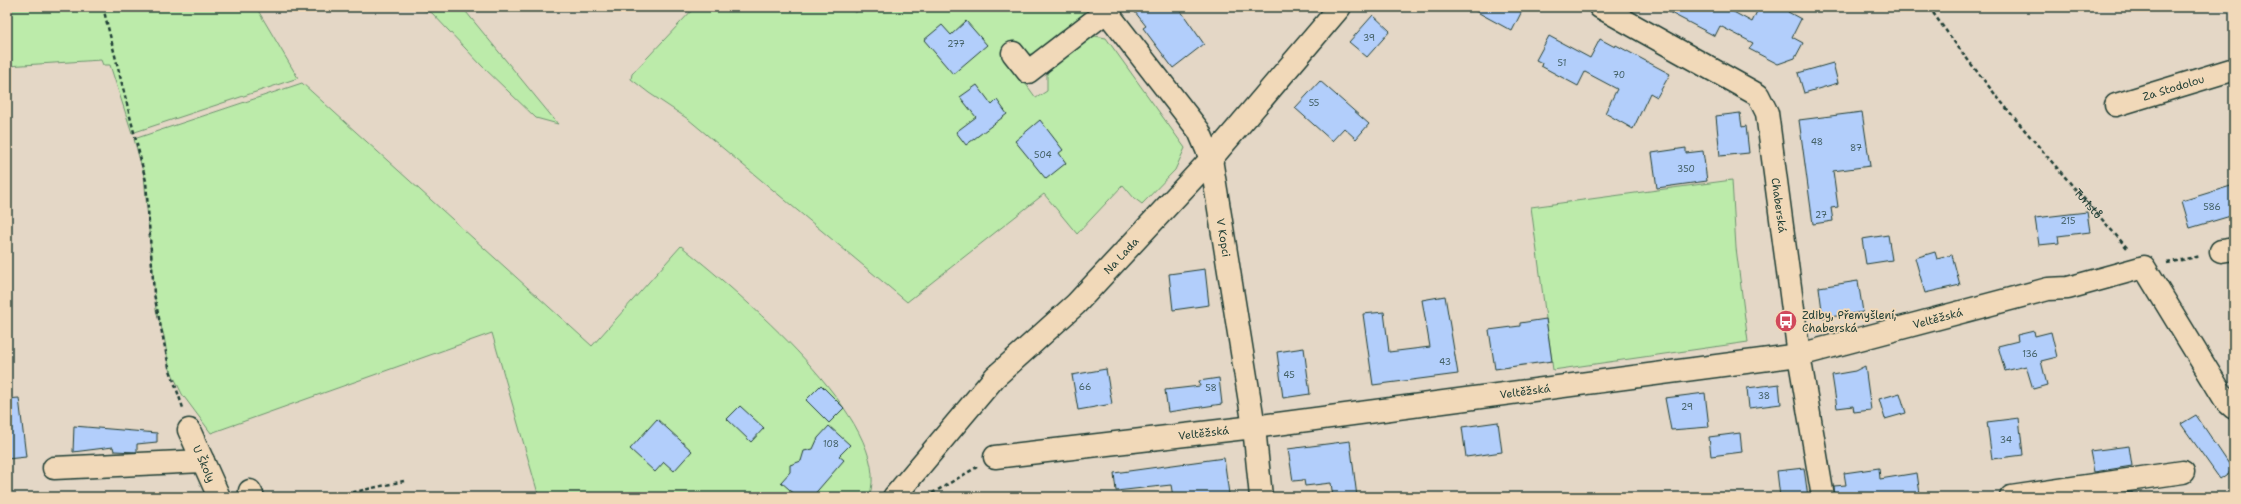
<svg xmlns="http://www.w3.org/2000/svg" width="2241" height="504" viewBox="0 0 2241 504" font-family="'Shantell Sans',sans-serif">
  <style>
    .green { fill: #bcebaa; stroke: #6e946f }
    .building { fill: #b2cefb; stroke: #1f3d34 }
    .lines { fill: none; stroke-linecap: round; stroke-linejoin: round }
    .minor-casing { stroke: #1f3d34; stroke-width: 25 }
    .path { stroke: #1f3d34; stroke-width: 2.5; stroke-dasharray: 4 3; stroke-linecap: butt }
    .minor { stroke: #f1d9b9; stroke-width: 22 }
    .labels { text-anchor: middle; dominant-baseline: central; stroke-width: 3.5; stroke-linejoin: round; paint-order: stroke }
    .number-label { font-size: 9px; fill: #446166 }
    .street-label { font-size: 11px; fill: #1f3d34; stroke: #f1d9b9 }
    .poi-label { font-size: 11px; fill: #1f3d34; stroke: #f1d9b9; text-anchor: start }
  </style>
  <rect width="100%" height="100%" fill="#e4d7c6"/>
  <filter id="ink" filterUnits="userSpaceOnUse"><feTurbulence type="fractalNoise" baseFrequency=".025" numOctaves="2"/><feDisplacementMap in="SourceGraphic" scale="8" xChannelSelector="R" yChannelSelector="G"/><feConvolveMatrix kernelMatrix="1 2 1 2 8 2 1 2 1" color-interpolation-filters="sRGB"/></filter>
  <g filter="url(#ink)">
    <path class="green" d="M 7,7 L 256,7 L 298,78 L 132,133 L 110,65 L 103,65 L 101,60 L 7,66 Z
      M 415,7 L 462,7 L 558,124 L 536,118 L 482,66 L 432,13 Z
      M 695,7 L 848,7 L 855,13 L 865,7 L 1100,7 L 1039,52 L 1033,54 L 1005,55 L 1036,98 L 1047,91 L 1047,74 L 1051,66 L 1088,38 L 1095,36 L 1106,38 L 1185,148 L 1175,170 L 1142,204 L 1134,198 L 1123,185 L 1077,234 L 1044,194 L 907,302 L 688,119 L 649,93 L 631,79 L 632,74 Z
      M 302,83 L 592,346 L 681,246 C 732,287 897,423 869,497 L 539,497 L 492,333 L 211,433 L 182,394 L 169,367 L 164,336 L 156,310 L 144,175 L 134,139 Z
      M 1732,180 L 1736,248 L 1748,342 L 1553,370 L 1531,207 Z"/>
    <path class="building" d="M 1131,7 L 1178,7 L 1204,44 L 1173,68 L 1143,28 L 1146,26 Z
      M 1468,7 L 1524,7 L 1512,31 Z
      M 1659,7 L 1729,7 L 1728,9 L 1752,22 L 1759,7 L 1790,7 L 1788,12 L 1801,19 L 1792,37 L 1803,43 L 1795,58 L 1778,64 L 1749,49 L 1753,43 L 1720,26 L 1715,36 Z
      M 1373,15 L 1390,31 L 1367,57 L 1349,42 Z
      M 966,21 L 987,45 L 953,74 L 924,40 L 942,25 L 951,35 Z
      M 1549,36 L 1590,58 L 1600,39 L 1615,47 L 1616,45 L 1670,74 L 1657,97 L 1650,93 L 1633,129 L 1605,113 L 1617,89 L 1585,72 L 1578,86 L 1541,66 L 1542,63 L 1536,60 Z
      M 1833,63 L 1838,83 L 1804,93 L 1798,73 Z
      M 1320,81 L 1369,124 L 1356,139 L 1344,128 L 1332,141 L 1295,108 Z
      M 977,85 L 992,105 L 997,100 L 1007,114 L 966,145 L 956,132 L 976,117 L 960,97 Z
      M 1862,112 L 1870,166 L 1833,171 L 1838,207 L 1831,208 L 1833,221 L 1813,224 L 1799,120 Z
      M 1740,113 L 1742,127 L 1746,126 L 1749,153 L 1720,156 L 1716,116 Z
      M 1040,120 L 1063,150 L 1059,153 L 1066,163 L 1046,179 L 1015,141 Z
      M 1686,148 L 1686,153 L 1703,151 L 1707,181 L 1657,188 L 1652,153 Z
      M 2234,185 L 2234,215 L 2190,228 L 2182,201 Z
      M 2087,212 L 2090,232 L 2058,236 L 2059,243 L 2039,245 L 2035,218 Z
      M 1888,235 L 1892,260 L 1866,264 L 1862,239 Z
      M 1935,252 L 1937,259 L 1952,255 L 1960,285 L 1925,293 L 1915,258 Z
      M 1205,269 L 1209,305 L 1173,310 L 1169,274 Z
      M 1858,281 L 1863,312 L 1823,318 L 1819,287 Z
      M 1445,296 L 1458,374 L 1373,385 L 1363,314 L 1384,312 L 1389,352 L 1430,347 L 1422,300 Z
      M 1546,319 L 1552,361 L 1495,369 L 1489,330 L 1520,326 L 1520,323 Z
      M 2034,331 L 2035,336 L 2051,332 L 2057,357 L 2041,361 L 2047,385 L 2033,389 L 2026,366 L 2005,371 L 1998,346 L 2018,341 L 2017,335 Z
      M 1304,348 L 1310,394 L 1283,398 L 1277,352 Z
      M 1865,366 L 1871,410 L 1854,412 L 1853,406 L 1837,408 L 1832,375 L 1855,371 Z
      M 1106,369 L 1112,404 L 1078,410 L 1072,375 Z
      M 1219,378 L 1222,404 L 1168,412 L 1165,390 L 1200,386 L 1199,381 Z
      M 1779,384 L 1781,404 L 1749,408 L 1747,388 Z
      M 821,385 L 844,408 L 829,423 L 806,400 Z
      M 1705,393 L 1709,427 L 1671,430 L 1665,398 Z
      M 1900,393 L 1906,413 L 1885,419 L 1879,399 Z
      M 19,398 L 26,457 L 7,459 L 7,399 Z
      M 740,406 L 764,428 L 751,442 L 727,419 Z
      M 2196,415 L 2233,470 L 2220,479 L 2181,424 Z
      M 2019,418 L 2023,455 L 1992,459 L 1987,422 Z
      M 657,419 L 692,451 L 674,471 L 664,462 L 655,472 L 630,449 Z
      M 1498,422 L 1502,452 L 1466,457 L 1462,427 Z
      M 74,426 L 157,433 L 157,442 L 137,444 L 137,452 L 114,451 L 113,447 L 73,452 Z
      M 829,426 L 850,445 L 839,456 L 844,460 L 812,497 L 798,497 L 781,482 L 790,472 L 790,465 L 801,461 L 804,451 L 813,449 L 818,438 Z
      M 1740,433 L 1742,452 L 1711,456 L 1709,437 Z
      M 1350,441 L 1357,497 L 1333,497 L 1331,483 L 1305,486 L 1304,480 L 1293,481 L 1288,449 Z
      M 2129,446 L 2132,466 L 2094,472 L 2090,451 Z
      M 1224,458 L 1229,494 L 1205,497 L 1173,497 L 1171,485 L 1116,491 L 1114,473 Z
      M 1804,468 L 1808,497 L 1780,497 L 1777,471 Z
      M 1879,468 L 1880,479 L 1917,473 L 1920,494 L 1903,497 L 1835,497 L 1834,486 L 1846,485 L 1844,473 Z
      M 2132,492 L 2133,497 L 2098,497 Z"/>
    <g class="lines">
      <g class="minor-casing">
        <g id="minor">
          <path id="s2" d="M 1600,7 L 1758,95 L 1767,113 L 1799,355 L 1823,497"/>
          <path id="s3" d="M 1106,11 L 1199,131 L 1211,159 L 1254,427 L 1261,497"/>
          <path d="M 1013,53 L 1028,72 L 1112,7"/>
          <path id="s4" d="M 2116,105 L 2231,70"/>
          <path d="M 2221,251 L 2234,249"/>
          <path id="s5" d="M 189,430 L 219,497"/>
          <path id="s6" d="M 995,457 L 1254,427 L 1799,355 L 2048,289 L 2068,288 L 2144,267 L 2226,401 L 2234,408"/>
          <path d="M 54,468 L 203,461"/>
          <path d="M 250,491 L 253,497"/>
          <path id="s7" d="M 894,497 L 995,377 L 1076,304 L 1211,159 L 1340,7"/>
          <path d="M 2011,497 L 2183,472"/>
        </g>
      </g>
      <g class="path">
        <path d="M 103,7 L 146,181 L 154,294 L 169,367 L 183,408"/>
        <path id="s1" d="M 1929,7 C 1990,94 2059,170 2128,249"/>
        <path d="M 2167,263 L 2201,256"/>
        <path d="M 332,497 L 404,481"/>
        <path d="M 926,497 L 977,467"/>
      </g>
      <use href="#minor" class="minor"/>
    </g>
  </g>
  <defs>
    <g id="bus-disc" transform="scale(1.15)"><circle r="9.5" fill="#d1495b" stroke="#f1d9b9"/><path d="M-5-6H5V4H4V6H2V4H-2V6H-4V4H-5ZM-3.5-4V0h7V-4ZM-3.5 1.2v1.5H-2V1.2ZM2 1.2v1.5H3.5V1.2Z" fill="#fff"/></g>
  </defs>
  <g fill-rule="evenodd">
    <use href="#bus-disc" x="1786" y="321"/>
  </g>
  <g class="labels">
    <g class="number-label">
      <text x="1369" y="38">39</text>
      <text x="956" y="44">277</text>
      <text x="1562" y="63">51</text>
      <text x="1619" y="75">70</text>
      <text x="1314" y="103">55</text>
      <text x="1817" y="142">48</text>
      <text x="1856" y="148">87</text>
      <text x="1043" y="155">504</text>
      <text x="1686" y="169">350</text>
      <text x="2212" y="207">586</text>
      <text x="1821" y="215">27</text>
      <text x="2068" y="221">215</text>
      <text x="2030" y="354">136</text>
      <text x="1445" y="362">43</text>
      <text x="1289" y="375">45</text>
      <text x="1085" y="387">66</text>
      <text x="1211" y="388">58</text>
      <text x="1764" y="396">38</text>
      <text x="1687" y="407">29</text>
      <text x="2006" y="440">34</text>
      <text x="831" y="444">108</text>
    </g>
    <g class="street-label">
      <text stroke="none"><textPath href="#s4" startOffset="60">Za Stodolou</textPath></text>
      <text stroke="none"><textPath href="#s1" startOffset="253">Turistů</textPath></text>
      <text stroke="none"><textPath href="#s2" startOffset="294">Chaberská</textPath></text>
      <text stroke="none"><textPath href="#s3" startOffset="262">V Kopci</textPath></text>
      <text stroke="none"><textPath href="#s7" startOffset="332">Na Lada</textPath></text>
      <text stroke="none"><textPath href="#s6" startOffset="954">Veltěžská</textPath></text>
      <text stroke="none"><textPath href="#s6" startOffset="534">Veltěžská</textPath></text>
      <text stroke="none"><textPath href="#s6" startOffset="210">Veltěžská</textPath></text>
      <text stroke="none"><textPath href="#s5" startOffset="37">U Školy</textPath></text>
    </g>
    <g class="poi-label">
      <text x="1802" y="315">Zdiby, Přemyšlení,<tspan x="1802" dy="13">Chaberská</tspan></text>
    </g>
  </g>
  <rect width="2241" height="504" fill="none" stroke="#f1d9b9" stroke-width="24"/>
  <rect x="12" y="12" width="2217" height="480" fill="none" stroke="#1f3d34" stroke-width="1.5" filter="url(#ink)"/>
</svg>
